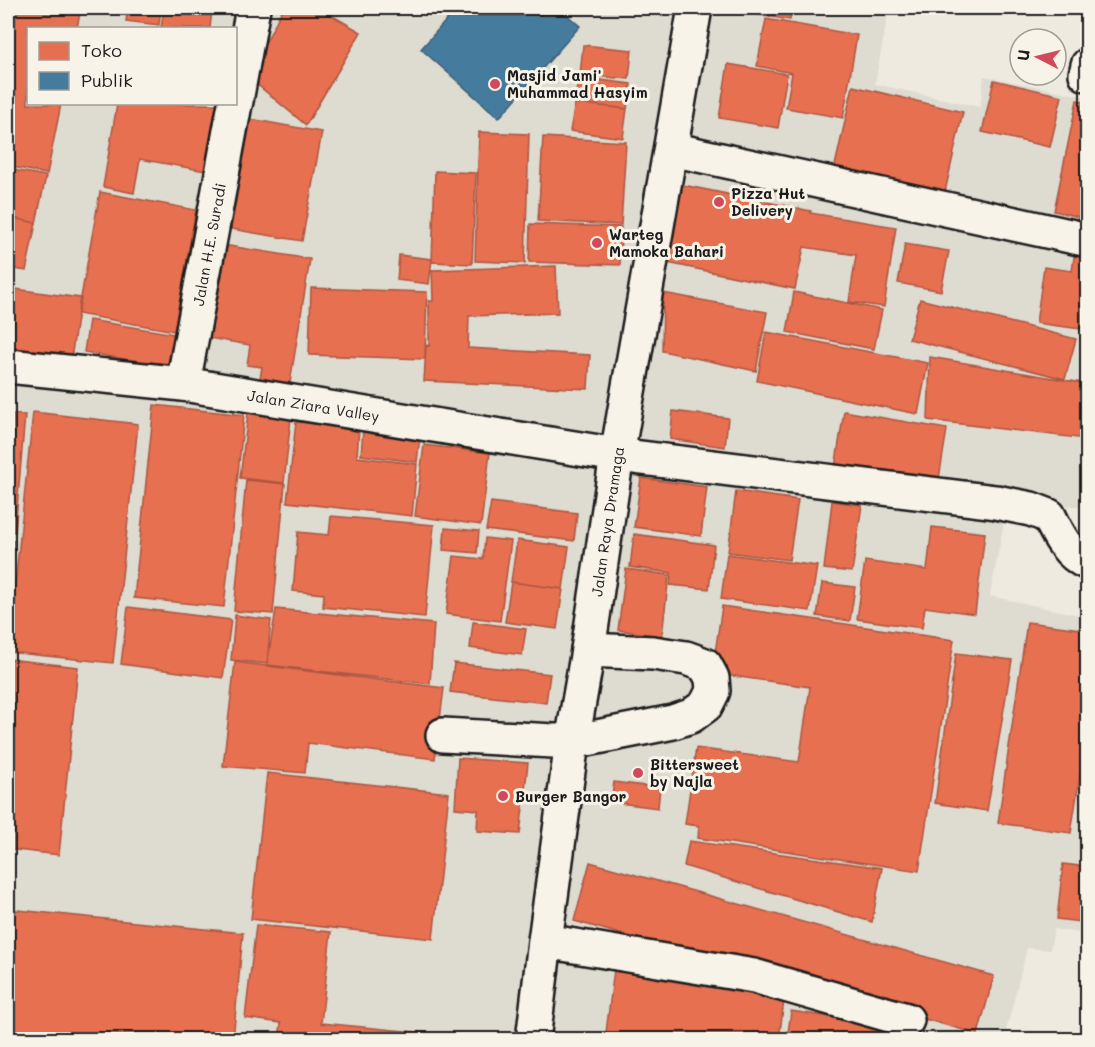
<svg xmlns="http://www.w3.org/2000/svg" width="1095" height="1047" viewBox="0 0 1095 1047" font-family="Mali,sans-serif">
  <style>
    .built { fill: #dedbd1; fill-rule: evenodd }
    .shops { fill: #e76f51; stroke: #aa5641; stroke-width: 1.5 }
    .public { fill: #457b9d; stroke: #395e76; stroke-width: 1.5 }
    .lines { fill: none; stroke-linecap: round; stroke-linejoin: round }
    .minor-casing { stroke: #1c1c1c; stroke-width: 38 }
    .highway-casing { stroke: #1c1c1c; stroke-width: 38 }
    .minor { stroke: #f7f3e8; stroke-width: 33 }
    .highway { stroke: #f7f3e8; stroke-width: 33 }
    .poi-dot { fill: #d1495b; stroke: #f7f3e8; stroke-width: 2 }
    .labels { text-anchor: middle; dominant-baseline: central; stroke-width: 6; stroke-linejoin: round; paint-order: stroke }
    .poi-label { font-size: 15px; font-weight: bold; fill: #1c1c1c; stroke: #f7f3e8; text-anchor: start }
    .street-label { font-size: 15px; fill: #1c1c1c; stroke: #f7f3e8 }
  </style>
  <rect width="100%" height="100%" fill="#eeeae0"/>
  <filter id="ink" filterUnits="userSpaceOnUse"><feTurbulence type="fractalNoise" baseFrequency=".0167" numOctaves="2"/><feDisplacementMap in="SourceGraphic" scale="12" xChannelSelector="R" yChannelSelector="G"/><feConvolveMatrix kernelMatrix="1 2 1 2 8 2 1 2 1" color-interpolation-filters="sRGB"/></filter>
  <g filter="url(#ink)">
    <path class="built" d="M 8,8 L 889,8 L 875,84 L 980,107 L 984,76 L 1087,97 L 1087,508 L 1009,496 L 990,596 L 1087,617 L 1087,934 L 1054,929 L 1050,950 L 1027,948 L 1004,1039 L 8,1039 ZM 28,28 L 236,28 L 236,104 L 28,104 Z"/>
    <path class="shops" d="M 8,8 L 81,8 L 77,28 L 28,28 L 28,104 L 61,104 L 47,174 L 8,166 Z
      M 128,8 L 161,8 L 159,25 L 126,21 Z
      M 164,8 L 188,8 L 212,11 L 210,28 L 161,28 Z
      M 192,8 L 246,8 L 245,16 Z
      M 283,8 L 319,8 L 361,32 L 306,125 L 248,77 Z
      M 743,8 L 792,8 L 790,20 L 742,12 Z
      M 766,19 L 857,35 L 843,118 L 786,108 L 792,73 L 757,66 Z
      M 583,45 L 632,50 L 629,79 L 580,75 Z
      M 728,64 L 787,74 L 778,128 L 719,118 Z
      M 578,77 L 631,84 L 627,109 L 575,103 Z
      M 994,80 L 1062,96 L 1050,147 L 982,132 Z
      M 853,86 L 963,112 L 944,196 L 834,170 Z
      M 1077,100 L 1088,102 L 1088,219 L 1054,211 Z
      M 575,103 L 627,109 L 623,138 L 570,131 Z
      M 117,104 L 228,104 L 216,173 L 140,159 L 134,193 L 103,187 Z
      M 250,119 L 322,132 L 302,241 L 231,229 Z
      M 479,132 L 529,134 L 525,263 L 475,261 Z
      M 543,137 L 626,142 L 621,225 L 538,221 Z
      M 8,169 L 46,176 L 36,223 L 8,217 Z
      M 435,171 L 476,173 L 472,264 L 432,262 Z
      M 678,184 L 811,211 L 810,213 L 896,227 L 884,307 L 849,302 L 856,255 L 804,247 L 795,289 L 662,262 Z
      M 100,192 L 196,210 L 174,331 L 78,314 Z
      M 8,217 L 36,223 L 26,271 L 8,268 Z
      M 530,224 L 621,227 L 620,265 L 529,262 Z
      M 217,244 L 310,259 L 289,389 L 259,384 L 262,367 L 247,365 L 250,345 L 202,337 Z
      M 905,244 L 949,251 L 941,291 L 898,283 Z
      M 1075,251 L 1088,252 L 1088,330 L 1036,323 L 1044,267 L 1072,271 Z
      M 399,255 L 432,259 L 429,284 L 397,280 Z
      M 556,266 L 558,313 L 469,316 L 468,348 L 590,355 L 588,389 L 424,381 L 426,345 L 429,346 L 429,301 L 433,301 L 432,270 Z
      M 8,288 L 80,298 L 71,359 L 8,351 Z
      M 311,288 L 427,292 L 425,359 L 309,355 Z
      M 794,292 L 882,310 L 874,349 L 787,332 Z
      M 663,293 L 767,312 L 756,371 L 662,351 Z
      M 920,299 L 1076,339 L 1065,379 L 909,339 Z
      M 89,320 L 175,334 L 169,367 L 84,352 Z
      M 766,332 L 928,363 L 918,414 L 757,381 Z
      M 930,357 L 1088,384 L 1088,431 L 1086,439 L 928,420 Z
      M 154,405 L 244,415 L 224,607 L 134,598 Z
      M 673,411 L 728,418 L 725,447 L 670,439 Z
      M 844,411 L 947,429 L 938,485 L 835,468 Z
      M 33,412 L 138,424 L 113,663 L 8,652 Z
      M 248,413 L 291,418 L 284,483 L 240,478 Z
      M 8,414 L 25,415 L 15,532 L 8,531 Z
      M 296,422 L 359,428 L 357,457 L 417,464 L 412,516 L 287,502 Z
      M 363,429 L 420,436 L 417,462 L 361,455 Z
      M 424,445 L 490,453 L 481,525 L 415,516 Z
      M 641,478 L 707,487 L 701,536 L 634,527 Z
      M 246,480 L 285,484 L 273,614 L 234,611 Z
      M 736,491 L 798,500 L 789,560 L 728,552 Z
      M 832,501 L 862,505 L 852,572 L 824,569 Z
      M 491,502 L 577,513 L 574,541 L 486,530 Z
      M 331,516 L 434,525 L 425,617 L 323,607 L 324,594 L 293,591 L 298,532 L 329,535 Z
      M 932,527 L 985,533 L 975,614 L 925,607 L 922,628 L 857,619 L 865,561 L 927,570 Z
      M 445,528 L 479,531 L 477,553 L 443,550 Z
      M 634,534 L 714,545 L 709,589 L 670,585 L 671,573 L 630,567 Z
      M 485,538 L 511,541 L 500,621 L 446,614 L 454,556 L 483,559 Z
      M 8,540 L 14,541 L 8,605 Z
      M 517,540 L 569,547 L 563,589 L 511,582 Z
      M 727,554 L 817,566 L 810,611 L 721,599 Z
      M 626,569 L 669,575 L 662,636 L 618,630 Z
      M 511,582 L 563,589 L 557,629 L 505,622 Z
      M 822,583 L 855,587 L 850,621 L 817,616 Z
      M 722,606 L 954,640 L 919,871 L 698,838 L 699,826 L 685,824 L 696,748 L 799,762 L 810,687 L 712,673 Z
      M 128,607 L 231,620 L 223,678 L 121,664 Z
      M 276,609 L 434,624 L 430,684 L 267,665 Z
      M 235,615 L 271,620 L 267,664 L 231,660 Z
      M 473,622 L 526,629 L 522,655 L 470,648 Z
      M 1027,622 L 1088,630 L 1088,724 L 1071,833 L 998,823 Z
      M 956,653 L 1012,660 L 987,811 L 935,803 Z
      M 8,659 L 78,667 L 59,855 L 8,849 Z
      M 235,662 L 444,688 L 435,759 L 308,743 L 305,773 L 223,766 Z
      M 454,663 L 550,674 L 546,703 L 450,692 Z
      M 458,758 L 528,763 L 520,834 L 477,831 L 478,810 L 455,808 Z
      M 267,773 L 449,793 L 433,939 L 251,919 Z
      M 614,782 L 660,788 L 658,808 L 611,802 Z
      M 1088,823 L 1088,866 L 1082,865 Z
      M 689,841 L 882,868 L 872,922 L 684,866 Z
      M 590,862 L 994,976 L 978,1034 L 574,921 Z
      M 1063,864 L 1088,867 L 1088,923 L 1057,919 Z
      M 8,909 L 243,933 L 233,1040 L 8,1040 Z
      M 256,925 L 331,932 L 321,1023 L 447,1035 L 447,1040 L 279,1040 L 281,1023 L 245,1018 Z
      M 614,970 L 785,992 L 779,1040 L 605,1040 Z
      M 791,1011 L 918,1030 L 916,1040 L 787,1040 Z"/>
    <path class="public" d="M 457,8 L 559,8 L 580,26 L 499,118 L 421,49 Z"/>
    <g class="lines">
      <g class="minor-casing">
        <g id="minor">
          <path d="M 1086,74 L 1088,65"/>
          <path d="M 236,101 L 253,8"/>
          <path d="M 671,149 L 1088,240"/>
          <path id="s1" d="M 8,366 L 183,384 L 617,455 L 996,502 L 1031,509 L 1049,516 C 1058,535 1068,555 1088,563"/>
          <path id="s2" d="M 183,384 L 235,104"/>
          <path d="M 443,735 L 572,742 L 673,722 L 691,716 L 706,705 L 713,691 L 712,678 L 705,665 L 686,658 L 653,653 L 588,650"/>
          <path d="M 545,941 L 754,976 L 907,1020"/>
        </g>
      </g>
      <g class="highway-casing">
        <g id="highway">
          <path id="s3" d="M 533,1040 L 545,941 L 572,742 L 588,650 L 617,455 L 695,8"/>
        </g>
      </g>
      <use href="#minor" class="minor"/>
      <use href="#highway" class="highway"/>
    </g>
  </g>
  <g class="poi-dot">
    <circle cx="495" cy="84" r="6"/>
    <circle cx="719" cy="202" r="6"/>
    <circle cx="597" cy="243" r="6"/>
    <circle cx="638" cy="773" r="6"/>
    <circle cx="503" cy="796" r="6"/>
  </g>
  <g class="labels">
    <g class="poi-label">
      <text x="507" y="75">Masjid Jami'<tspan x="507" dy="17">Muhammad Hasyim</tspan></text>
      <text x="731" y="193">Pizza Hut<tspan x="731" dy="17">Delivery</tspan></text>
      <text x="609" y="234">Warteg<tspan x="609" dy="17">Mamoka Bahari</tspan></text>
      <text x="650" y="764">Bittersweet<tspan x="650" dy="17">by Najla</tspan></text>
      <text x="515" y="796">Burger Bangor</text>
    </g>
    <g class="street-label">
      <text stroke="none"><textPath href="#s2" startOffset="142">Jalan H.E. Suradi</textPath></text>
      <text stroke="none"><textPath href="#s1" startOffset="308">Jalan Ziara Valley</textPath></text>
      <text stroke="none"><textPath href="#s3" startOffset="524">Jalan Raya Dramaga</textPath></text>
    </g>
  </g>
  <rect width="1095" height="1047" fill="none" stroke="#f7f3e8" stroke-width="30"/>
  <rect x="15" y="15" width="1065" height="1017" fill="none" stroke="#1c1c1c" stroke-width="2" filter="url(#ink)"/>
  <rect x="27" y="27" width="210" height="78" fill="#f7f3e8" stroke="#9f9d96" stroke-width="1.5"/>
  <rect x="39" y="42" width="30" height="18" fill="#e76f51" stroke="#9f9d96" stroke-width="1.5"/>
  <text x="81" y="57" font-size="18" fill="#1c1c1c">Toko</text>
  <rect x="39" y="72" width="30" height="18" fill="#457b9d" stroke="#9f9d96" stroke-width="1.5"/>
  <text x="81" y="87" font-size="18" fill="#1c1c1c">Publik</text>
  <g transform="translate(1038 57) rotate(277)"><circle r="28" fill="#f7f3e8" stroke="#9f9d96" stroke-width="1.5"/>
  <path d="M0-4.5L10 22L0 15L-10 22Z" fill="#d1495b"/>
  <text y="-9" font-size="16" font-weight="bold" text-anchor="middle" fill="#1c1c1c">U</text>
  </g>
</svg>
